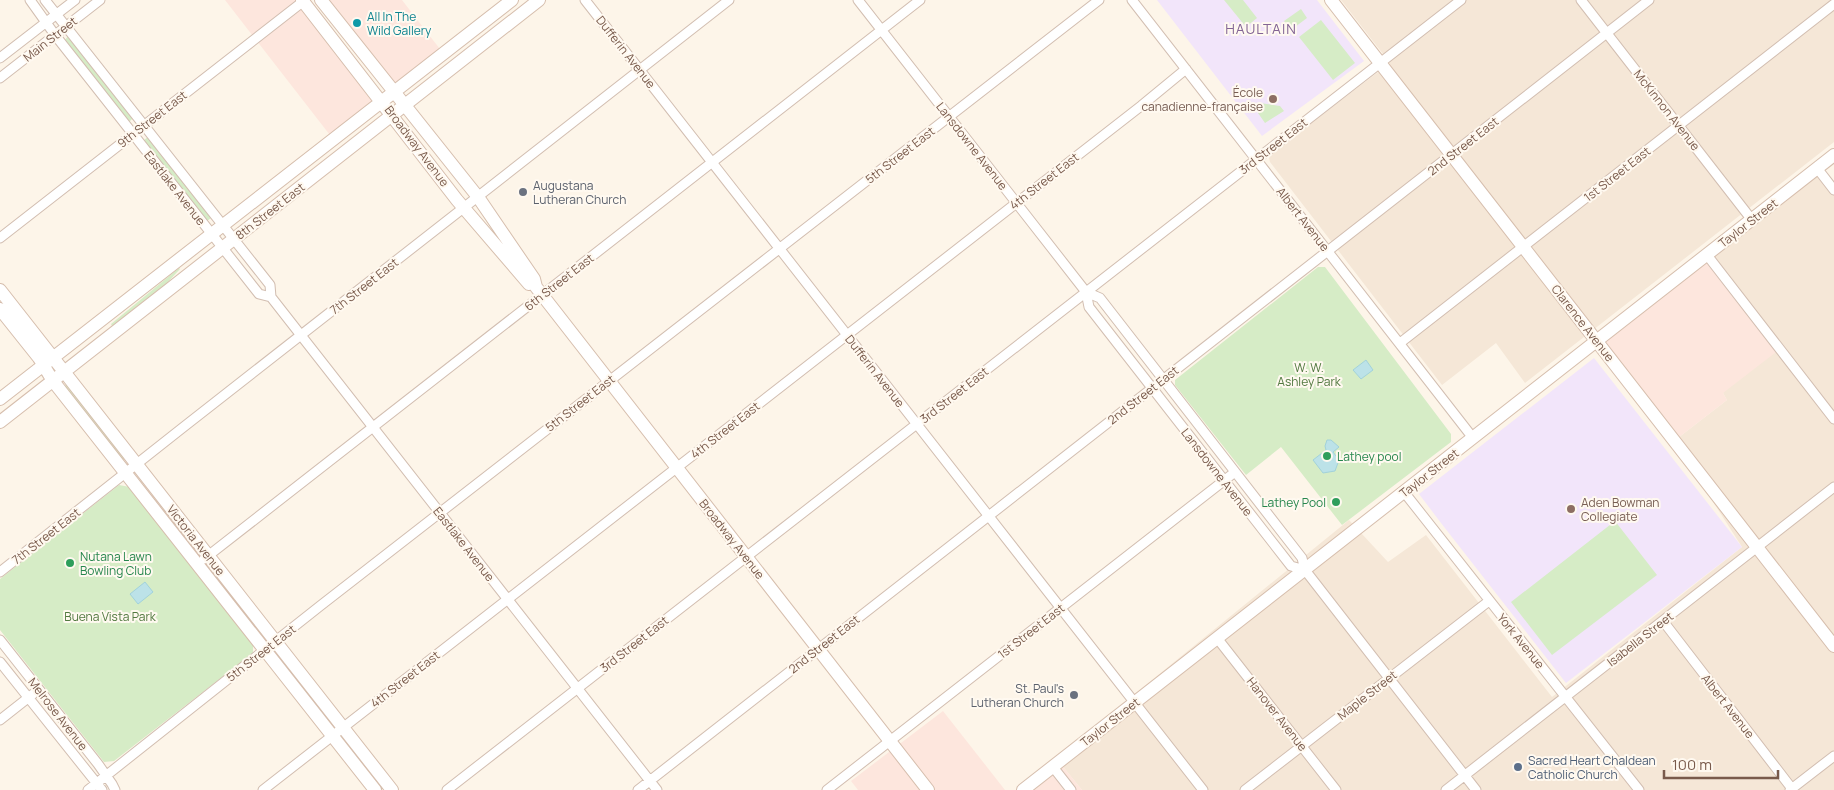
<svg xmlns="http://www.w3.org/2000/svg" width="1834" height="790" viewBox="0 0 1834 790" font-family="Manrope,sans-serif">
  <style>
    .residential { fill: #f5e7d7 }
    .commercial { fill: #fde6dd }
    .education { fill: #f2e5fa }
    .green { fill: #d6ecc6 }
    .water { fill: #bce2e8; stroke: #a2d2da }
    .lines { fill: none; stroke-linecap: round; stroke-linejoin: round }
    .street-casing { stroke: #d2beb1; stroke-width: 11 }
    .secondary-casing { stroke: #d6bead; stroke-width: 14 }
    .street { stroke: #fff; stroke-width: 9 }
    .secondary { stroke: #fff; stroke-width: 12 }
    .culture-dot { fill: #0f9aa8; stroke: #fff9f0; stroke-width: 2 }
    .education-dot { fill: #8d6e63; stroke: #fff9f0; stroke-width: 2 }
    .worship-dot { fill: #6b7280; stroke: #fff9f0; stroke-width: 2 }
    .leisure-dot { fill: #2e9e5b; stroke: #fff9f0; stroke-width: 2 }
    .service-dot { fill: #5c6f8a; stroke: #fff9f0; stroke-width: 2 }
    .labels { text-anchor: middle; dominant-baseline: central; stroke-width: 4; stroke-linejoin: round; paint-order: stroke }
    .culture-label { font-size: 12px; fill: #0d838f; stroke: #fff9f0; text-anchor: start }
    .street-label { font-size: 12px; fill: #795a4b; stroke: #fff9f0 }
    .education-label { font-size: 12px; fill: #785e54; stroke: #fff9f0; text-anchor: end }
    .worship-label { font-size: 12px; fill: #5b616d; stroke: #fff9f0; text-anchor: start }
    .park-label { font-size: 12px; fill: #527940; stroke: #fff9f0 }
    .leisure-label { font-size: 12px; fill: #27864d; stroke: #fff9f0; text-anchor: start }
    .service-label { font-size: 12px; fill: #4e5e75; stroke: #fff9f0; text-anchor: start }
    .neighbourhood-label { font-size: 14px; letter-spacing: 1px; fill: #836494; stroke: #fff9f0 }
  </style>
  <rect width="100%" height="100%" fill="#fdf5e9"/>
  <path class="residential" d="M 1341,0 L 1834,0 L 1834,142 L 1525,383 L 1496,343 L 1442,385 L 1270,162 L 1269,158 L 1273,152 L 1390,63 Z
    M 1817,168 L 1834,189 L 1834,790 L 1082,790 L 1056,758 L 1349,520 L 1388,562 L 1426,535 L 1552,697 L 1742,547 L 1674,441 L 1727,400 L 1723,393 L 1707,255 Z"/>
  <path class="commercial" d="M 225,0 L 302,0 L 382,101 L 333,139 Z
    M 321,0 L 402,0 L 443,53 L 394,91 Z
    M 1707,255 L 1780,349 L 1723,393 L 1727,400 L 1674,441 L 1603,343 Z
    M 943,711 L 1005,790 L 858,790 L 851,781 Z
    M 1056,758 L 1082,790 L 1016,790 Z"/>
  <path class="education" d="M 1157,0 L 1317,0 L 1364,61 L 1262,136 Z
    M 1594,358 L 1742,547 L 1566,683 L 1441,523 L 1419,494 Z"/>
  <path class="green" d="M 1224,0 L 1243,0 L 1257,18 L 1246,27 Z
    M 1301,9 L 1307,18 L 1291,30 L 1284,21 Z
    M 1321,20 L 1355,63 L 1333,80 L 1299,37 Z
    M 69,35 L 134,117 L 129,122 L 64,41 Z
    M 1260,103 L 1280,106 L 1284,111 L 1265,123 L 1258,113 Z
    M 149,136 L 211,218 L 207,221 L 205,221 L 143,141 Z
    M 1318,267 L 1325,267 L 1451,434 L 1451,442 L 1342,525 L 1281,447 L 1246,475 L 1175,385 L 1175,380 Z
    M 179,268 L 180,269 L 167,283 L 112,326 L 111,324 Z
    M 66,385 L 117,444 L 126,457 L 122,461 L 63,387 Z
    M 119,485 L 130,487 L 253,644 L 253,653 L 114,761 L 104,762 L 0,630 L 0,579 Z
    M 1615,521 L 1657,575 L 1552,655 L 1511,602 Z"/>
  <path class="water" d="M 1366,360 L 1373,370 L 1361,379 L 1353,370 Z
    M 1327,440 L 1331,440 L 1339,447 L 1333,452 L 1339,460 L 1335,471 L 1323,473 L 1313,460 L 1326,450 L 1325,446 Z
    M 145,582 L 153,592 L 138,604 L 130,594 Z"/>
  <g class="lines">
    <g class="street-casing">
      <path id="street" d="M 30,0 L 55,35 L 259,294 L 271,297
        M 45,0 L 270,285 L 271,297 L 657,790
        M 585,0 L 1203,790
        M 858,0 L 1086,292 L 1089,307 L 1291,566 L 1305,570
        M 1132,0 L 1473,438
        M 1581,0 L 1752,220
        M 0,58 L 75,0
        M 0,78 L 100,0
        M 1817,168 L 1834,190
        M 0,238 L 305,0
        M 1707,255 L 1834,419
        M 1086,292 L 1100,298 L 1302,558 L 1305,570 L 1476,790
        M 1400,343 L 1834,4
        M 1404,492 L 1639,790
        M 204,559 L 920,0
        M 0,572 L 181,429 L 729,0
        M 1663,621 L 1793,790
        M 1217,638 L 1336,790
        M 0,640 L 98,764 L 112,784 L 115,790
        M 0,662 L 102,790
        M 0,720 L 33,694
        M 1053,767 L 1071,790
        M 88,790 L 320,606 L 1099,0
        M 263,790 L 1141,106 L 1186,69
        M 447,790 L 1461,0
        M 638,790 L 1649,0
        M 827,790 L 1235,472
        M 1245,790 L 1489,601
        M 1446,790 L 1834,487
        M 1790,790 L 1834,756"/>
    </g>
    <g class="secondary-casing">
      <path id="secondary" d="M 302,0 L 457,200 L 529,284
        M 321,0 L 478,197 L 534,279 L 536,287 L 928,790
        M 1331,0 L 1834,646
        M 0,290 L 392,790
        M 0,309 L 39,358 L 53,381 L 375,790
        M 0,399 L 512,0
        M 0,422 L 539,0
        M 1023,790 L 1834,155"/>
    </g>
    <use href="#street" class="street"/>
    <use href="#secondary" class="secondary"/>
  </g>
  <circle class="culture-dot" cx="357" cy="23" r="5"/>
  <g class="education-dot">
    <circle cx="1273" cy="99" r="5"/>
    <circle cx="1571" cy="509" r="5"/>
  </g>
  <g class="worship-dot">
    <circle cx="523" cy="192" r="5"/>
    <circle cx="1074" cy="695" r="5"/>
  </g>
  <g class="leisure-dot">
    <circle cx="1327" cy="456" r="5"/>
    <circle cx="1336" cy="502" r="5"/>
    <circle cx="70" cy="563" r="5"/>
  </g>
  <circle class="service-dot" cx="1518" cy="767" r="5"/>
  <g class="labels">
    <g class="culture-label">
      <text x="367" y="16">All In The<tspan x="367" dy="14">Wild Gallery</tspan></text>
    </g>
    <g class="street-label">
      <text transform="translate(50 39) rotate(-38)">Main Street</text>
      <text transform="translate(626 52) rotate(52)">Dufferin Avenue</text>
      <text transform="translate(1667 110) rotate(52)">McKinnon Avenue</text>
      <text transform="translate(152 119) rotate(-38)">9th Street East</text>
      <text transform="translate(417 146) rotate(53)">Broadway Avenue</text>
      <text transform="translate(972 146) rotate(52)">Lansdowne Avenue</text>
      <text transform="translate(1273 146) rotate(-38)">3rd Street East</text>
      <text transform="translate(1463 146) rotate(-38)">2nd Street East</text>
      <text transform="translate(900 155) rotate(-38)">5th Street East</text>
      <text transform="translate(1617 174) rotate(-38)">1st Street East</text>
      <text transform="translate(1044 181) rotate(-38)">4th Street East</text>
      <text transform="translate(175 188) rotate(52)">Eastlake Avenue</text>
      <text transform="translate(270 211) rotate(-38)">8th Street East</text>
      <text transform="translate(1303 219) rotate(52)">Albert Avenue</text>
      <text transform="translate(1748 223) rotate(-38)">Taylor Street</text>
      <text transform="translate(559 282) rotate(-38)">6th Street East</text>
      <text transform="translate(364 286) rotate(-38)">7th Street East</text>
      <text transform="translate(1583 323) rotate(52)">Clarence Avenue</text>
      <text transform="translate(875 371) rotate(52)">Dufferin Avenue</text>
      <text transform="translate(954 395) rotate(-38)">3rd Street East</text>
      <text transform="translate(1143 395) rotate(-38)">2nd Street East</text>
      <text transform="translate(580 403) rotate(-38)">5th Street East</text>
      <text transform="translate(725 430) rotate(-38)">4th Street East</text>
      <text transform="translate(1217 472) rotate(52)">Lansdowne Avenue</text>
      <text transform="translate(1429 473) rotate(-38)">Taylor Street</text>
      <text transform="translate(46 536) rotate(-38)">7th Street East</text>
      <text transform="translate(732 539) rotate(52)">Broadway Avenue</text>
      <text transform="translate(196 540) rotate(52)">Victoria Avenue</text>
      <text transform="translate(464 544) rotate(52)">Eastlake Avenue</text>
      <text transform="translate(1031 631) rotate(-38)">1st Street East</text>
      <text transform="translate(1640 639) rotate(-38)">Isabella Street</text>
      <text transform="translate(1521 641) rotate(51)">York Avenue</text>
      <text transform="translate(634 644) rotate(-38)">3rd Street East</text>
      <text transform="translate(824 644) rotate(-38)">2nd Street East</text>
      <text transform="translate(261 653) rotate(-38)">5th Street East</text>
      <text transform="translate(405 679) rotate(-38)">4th Street East</text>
      <text transform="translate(1367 695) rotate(-38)">Maple Street</text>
      <text transform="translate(1728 706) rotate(52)">Albert Avenue</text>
      <text transform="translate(58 714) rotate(52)">Melrose Avenue</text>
      <text transform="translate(1277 714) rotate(52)">Hanover Avenue</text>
      <text transform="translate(1110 722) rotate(-38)">Taylor Street</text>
    </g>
    <g class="education-label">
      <text x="1263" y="92">École<tspan x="1263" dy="14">canadienne-française</tspan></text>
      <text x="1581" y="502" text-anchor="start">Aden Bowman<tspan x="1581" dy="14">Collegiate</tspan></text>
    </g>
    <g class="worship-label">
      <text x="533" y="185">Augustana<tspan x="533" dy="14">Lutheran Church</tspan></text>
      <text x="1064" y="688" text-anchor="end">St. Paul's<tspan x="1064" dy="14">Lutheran Church</tspan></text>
    </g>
    <g class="park-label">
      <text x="1309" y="367">W. W.<tspan x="1309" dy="14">Ashley Park</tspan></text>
      <text x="110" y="616">Buena Vista Park</text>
    </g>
    <g class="leisure-label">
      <text x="1337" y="456">Lathey pool</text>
      <text x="1326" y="502" text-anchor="end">Lathey Pool</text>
      <text x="80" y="556">Nutana Lawn<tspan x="80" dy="14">Bowling Club</tspan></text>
    </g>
    <g class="service-label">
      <text x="1528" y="760">Sacred Heart Chaldean<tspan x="1528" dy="14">Catholic Church</tspan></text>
    </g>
    <g class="neighbourhood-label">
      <text x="1261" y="28">HAULTAIN</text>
    </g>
  </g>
  <path d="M1664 770v8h114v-8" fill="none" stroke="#795a4b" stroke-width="2.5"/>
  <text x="1672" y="770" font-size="15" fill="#795a4b" stroke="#fff9f0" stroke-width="4" paint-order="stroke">100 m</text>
</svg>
